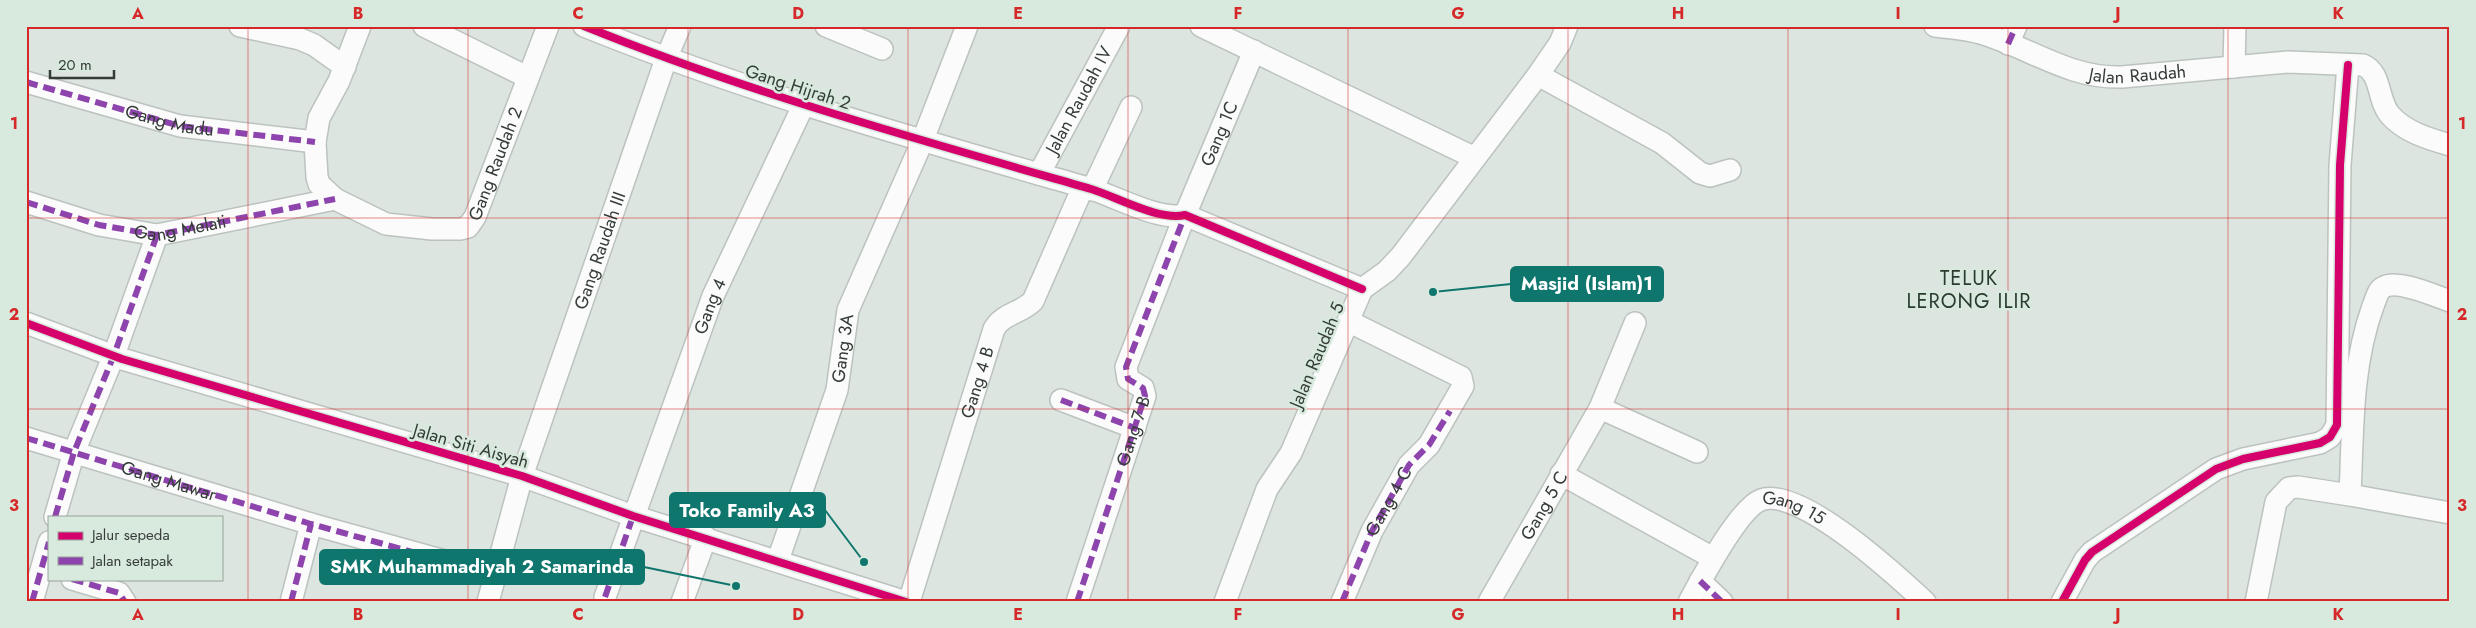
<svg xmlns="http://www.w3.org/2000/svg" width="2476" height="628" viewBox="0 0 2476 628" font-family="Jost,sans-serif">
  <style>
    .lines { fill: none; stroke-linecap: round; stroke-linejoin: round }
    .street-casing { stroke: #bcc3bf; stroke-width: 24 }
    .street { stroke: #fafbfa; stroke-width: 21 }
    .quiet { stroke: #8e44ad; stroke-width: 6; stroke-dasharray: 12 6; stroke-linecap: butt }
    .cycleway-casing { stroke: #d8e9de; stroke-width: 11 }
    .cycleway { stroke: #d6006c; stroke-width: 8 }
    .grid { fill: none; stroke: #d62828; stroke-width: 1; stroke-opacity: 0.55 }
    .labels { text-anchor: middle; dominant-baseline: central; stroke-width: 5; stroke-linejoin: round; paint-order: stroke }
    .street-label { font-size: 18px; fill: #353c38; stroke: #d8e9de }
    .quarter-label { font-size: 20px; letter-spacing: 1px; fill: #2c3a31; stroke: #d8e9de }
    .leader { fill: none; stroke: #0f766e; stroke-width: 2 }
    .callout-dot { fill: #0f766e; stroke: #d8e9de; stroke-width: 2 }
    .callout { fill: #0f766e; stroke: #0f766e; stroke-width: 2 }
    .callout-label { font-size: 19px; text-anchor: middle; font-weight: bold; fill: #fff }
    .neatline { fill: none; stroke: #d62828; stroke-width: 2 }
    .grid-label { font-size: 16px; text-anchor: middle; font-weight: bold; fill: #d62828 }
  </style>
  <rect width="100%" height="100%" fill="#dce5df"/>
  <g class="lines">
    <g class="street-casing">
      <g id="street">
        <path d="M 240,26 L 300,39 L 314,45 L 345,67"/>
        <path id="s1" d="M 360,26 L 339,81 L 319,118 L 315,142 L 317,177 L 319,184 L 335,199 L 386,224 L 432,229 L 460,229 L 468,227 L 475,217 L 548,26"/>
        <path d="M 424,26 L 527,77"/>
        <path d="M 584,26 C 749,93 920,140 1091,189 C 1117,197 1159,221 1185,215 L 1362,289"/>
        <path d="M 826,26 L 882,49"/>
        <path d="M 1201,26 L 1475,158"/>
        <path id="s2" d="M 1935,26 C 1950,28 1966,29 1980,33 C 2029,47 2069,79 2122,77 L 2288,62 L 2363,65 C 2382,73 2377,100 2390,115 C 2405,132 2429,139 2450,145"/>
        <path d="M 2008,44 L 2016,26"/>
        <path d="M 2234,67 L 2235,26"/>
        <path d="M 1538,75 L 1662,143 L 1700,173 L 1710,176 L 1730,170"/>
        <path d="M 26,82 L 180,126 L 315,142"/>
        <path id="s3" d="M 1039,174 L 1119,26"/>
        <path d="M 1092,190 L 1131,107"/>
        <path d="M 26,202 L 99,225 L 157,235 L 335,199"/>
        <path d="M 26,323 L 122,359 L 522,476 L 633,516 L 906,602"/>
        <path d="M 1061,400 L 1135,428"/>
        <path d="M 1600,408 L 1697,452"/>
        <path d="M 26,438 L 311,524 L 496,575"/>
        <path d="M 1561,474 L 1713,558"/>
        <path d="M 2350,495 C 2353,431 2351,367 2373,306 C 2376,300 2377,290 2384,287 C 2398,279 2435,296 2450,301"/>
        <path d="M 55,517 L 74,452 L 114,355 L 157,235"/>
        <path id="s4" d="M 778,560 L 837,390 L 848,310 L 922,142 L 967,26"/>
        <path d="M 72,579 L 119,593 L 125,602"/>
        <path d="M 1700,581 L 1722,602"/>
        <path id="s5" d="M 605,597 L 713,296 L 804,104"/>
        <path d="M 32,602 L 49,542"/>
        <path d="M 291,602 L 311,524"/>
        <path id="s6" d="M 488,602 L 522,476 L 666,59 L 680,26"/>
        <path d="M 682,602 L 706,537"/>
        <path id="s7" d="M 909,602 L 994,329 C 1002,314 1021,313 1033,301 L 1083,187"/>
        <path id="s8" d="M 1077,602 L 1145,396 L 1143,388 L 1128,379 L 1126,367 L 1185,215 L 1254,51"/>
        <path d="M 1225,602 L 1267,489 L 1291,453 L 1362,289 L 1387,271 L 1401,256 L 1538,75 L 1560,43 L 1567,26"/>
        <path d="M 1342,602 L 1372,531 L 1409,465 L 1429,445 L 1463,386 L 1461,377 L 1348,321"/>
        <path id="s9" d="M 1489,602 L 1600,408 L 1635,323"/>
        <path id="s10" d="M 1689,602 C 1701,580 1739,508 1761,500 C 1799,485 1898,577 1925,602"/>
        <path d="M 2062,602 L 2085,560 L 2092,552 L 2216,469 L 2243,459 L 2320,443 L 2330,437 L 2337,425 L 2340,165 L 2348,65"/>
        <path d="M 2256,602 L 2276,502 L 2289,488 L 2298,487 L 2350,495 L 2450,513"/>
      </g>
    </g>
    <use href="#street" class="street"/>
    <g class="quiet">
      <path d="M 2008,44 L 2016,26"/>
      <path id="s11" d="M 26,82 L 180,126 L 315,142"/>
      <path id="s12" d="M 26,202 L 99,225 L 157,235 L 335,199"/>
      <path d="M 1061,400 L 1135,428"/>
      <path id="s13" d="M 26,438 L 311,524 L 496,575"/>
      <path d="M 55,517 L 74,452 L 114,355 L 157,235"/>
      <path d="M 72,579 L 119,593 L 125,602"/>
      <path d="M 1700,581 L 1722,602"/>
      <path d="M 605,597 L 633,516"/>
      <path d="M 32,602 L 49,542"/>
      <path d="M 291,602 L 311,524"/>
      <path d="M 1077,602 L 1145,396 L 1143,388 L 1128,379 L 1126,367 L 1185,215"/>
      <path id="s14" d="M 1342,602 L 1372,531 L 1409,465 L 1429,445 L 1450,411"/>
    </g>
    <g class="cycleway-casing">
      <path id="cycleway" d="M 584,26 C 749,93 920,140 1091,189 C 1117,197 1159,221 1185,215 L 1362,289
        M 26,323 L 122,359 L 522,476 L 633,516 L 906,602
        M 2062,602 L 2085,560 L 2092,552 L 2216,469 L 2243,459 L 2320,443 L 2330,437 L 2337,425 L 2340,165 L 2348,65"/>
    </g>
    <use href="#cycleway" class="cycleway"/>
  </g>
  <path class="grid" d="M 248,26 L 248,602M 468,26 L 468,602M 688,26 L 688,602M 908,26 L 908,602M 1128,26 L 1128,602M 1348,26 L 1348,602M 1568,26 L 1568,602M 1788,26 L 1788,602M 2008,26 L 2008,602M 2228,26 L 2228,602M 26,218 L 2450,218M 26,409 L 2450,409"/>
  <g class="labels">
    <g class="street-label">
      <text stroke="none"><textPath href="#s2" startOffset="211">Jalan Raudah</textPath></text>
      <text transform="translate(798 87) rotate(18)">Gang Hijrah 2</text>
      <text stroke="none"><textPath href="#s3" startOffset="84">Jalan Raudah IV</textPath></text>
      <text stroke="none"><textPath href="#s11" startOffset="149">Gang Madu</textPath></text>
      <text stroke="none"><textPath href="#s8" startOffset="506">Gang 1C</textPath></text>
      <text stroke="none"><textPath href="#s1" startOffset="398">Gang Raudah 2</textPath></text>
      <text stroke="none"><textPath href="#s12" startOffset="159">Gang Melati</textPath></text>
      <text stroke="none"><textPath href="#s6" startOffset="369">Gang Raudah III</textPath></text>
      <text stroke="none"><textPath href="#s5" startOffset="309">Gang 4</textPath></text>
      <text stroke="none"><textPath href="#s4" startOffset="222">Gang 3A</textPath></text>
      <text transform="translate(1317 355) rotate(-67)">Jalan Raudah 5</text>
      <text stroke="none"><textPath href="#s7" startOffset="230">Gang 4 B</textPath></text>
      <text stroke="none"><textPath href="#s8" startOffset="180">Gang 7 B</textPath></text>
      <text transform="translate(471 446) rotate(16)">Jalan Siti Aisyah</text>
      <text stroke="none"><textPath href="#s13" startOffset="149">Gang Mawar</textPath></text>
      <text stroke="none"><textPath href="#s14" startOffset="111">Gang 4 C</textPath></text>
      <text stroke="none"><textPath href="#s9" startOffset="111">Gang 5 C</textPath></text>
      <text stroke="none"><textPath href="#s10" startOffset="161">Gang 15</textPath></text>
    </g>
    <g class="quarter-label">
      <text x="1969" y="278">TELUK<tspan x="1969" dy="23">LERONG ILIR</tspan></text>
    </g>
  </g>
  <path class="leader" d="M1433 292L1511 284M864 562L825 510M736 586L644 567"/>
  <g class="callout-dot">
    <circle cx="1433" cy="292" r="5"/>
    <circle cx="864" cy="562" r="5"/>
    <circle cx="736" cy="586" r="5"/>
  </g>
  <g class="callout">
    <rect x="1511" y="267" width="152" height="34" rx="5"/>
    <rect x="670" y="493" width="155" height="34" rx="5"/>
    <rect x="320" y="550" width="324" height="34" rx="5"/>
  </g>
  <g class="callout-label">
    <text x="1587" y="290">Masjid (Islam)1</text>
    <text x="747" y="517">Toko Family A3</text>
    <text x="482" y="573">SMK Muhammadiyah 2 Samarinda</text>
  </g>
  <rect width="2476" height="628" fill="none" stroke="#d8e9de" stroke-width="55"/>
  <rect x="48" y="516" width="175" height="65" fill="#d8e9de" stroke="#97a49c"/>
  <rect x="58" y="532" width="25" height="8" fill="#d6006c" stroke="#97a49c"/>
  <text x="92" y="540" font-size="15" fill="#353c38">Jalur sepeda</text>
  <rect x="58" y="557" width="25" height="8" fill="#8e44ad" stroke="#97a49c"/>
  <text x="92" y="566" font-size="15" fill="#353c38">Jalan setapak</text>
  <path d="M50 70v8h64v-8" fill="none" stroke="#353c38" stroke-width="2.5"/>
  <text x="58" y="70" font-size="15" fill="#353c38" stroke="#d8e9de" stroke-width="4" paint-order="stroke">20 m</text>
  <rect x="28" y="28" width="2420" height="572" class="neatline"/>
  <g class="grid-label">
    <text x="138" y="19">A</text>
    <text x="358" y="19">B</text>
    <text x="578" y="19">C</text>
    <text x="798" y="19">D</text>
    <text x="1018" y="19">E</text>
    <text x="1238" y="19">F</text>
    <text x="1458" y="19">G</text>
    <text x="1678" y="19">H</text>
    <text x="1898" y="19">I</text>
    <text x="2118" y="19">J</text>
    <text x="2338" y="19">K</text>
    <text x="14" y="129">1</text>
    <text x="2462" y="129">1</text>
    <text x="14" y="320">2</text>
    <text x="2462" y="320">2</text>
    <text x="14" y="511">3</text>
    <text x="2462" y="511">3</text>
    <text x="138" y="620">A</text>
    <text x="358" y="620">B</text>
    <text x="578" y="620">C</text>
    <text x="798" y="620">D</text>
    <text x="1018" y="620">E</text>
    <text x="1238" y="620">F</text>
    <text x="1458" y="620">G</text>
    <text x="1678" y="620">H</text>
    <text x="1898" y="620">I</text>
    <text x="2118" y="620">J</text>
    <text x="2338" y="620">K</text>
  </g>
</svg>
